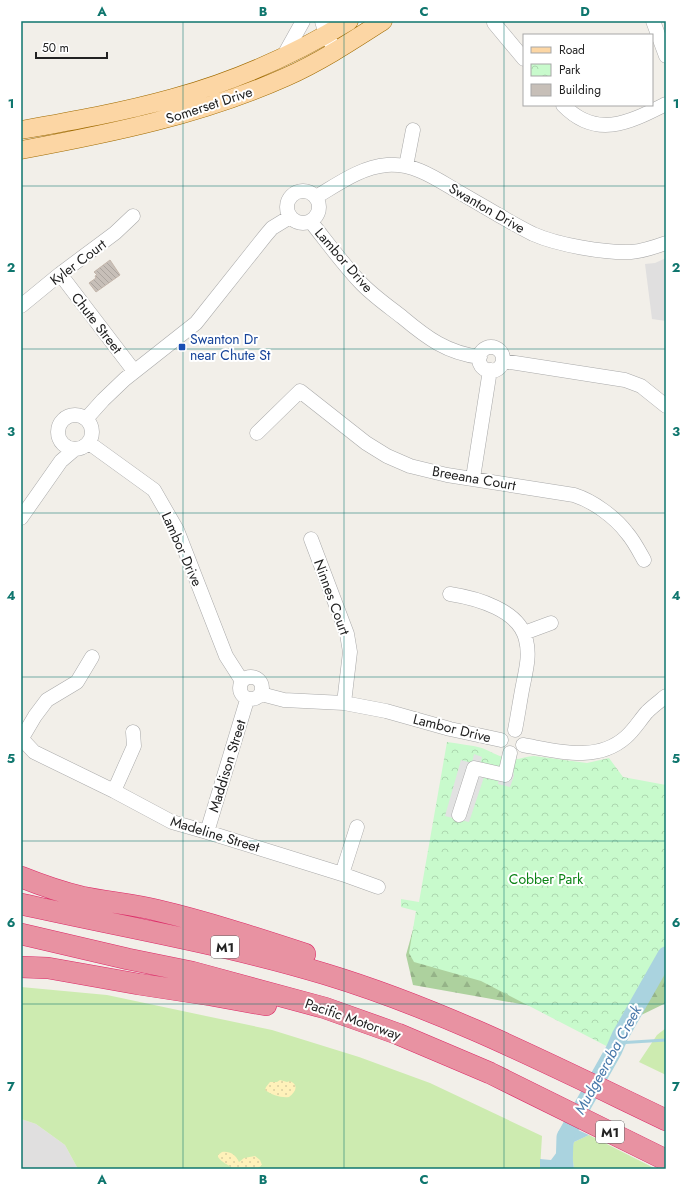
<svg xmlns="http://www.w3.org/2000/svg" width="687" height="1190" viewBox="0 0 687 1190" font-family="Jost,sans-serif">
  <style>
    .residential { fill: #e0dfdf }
    .grass { fill: #cdebb0 }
    .forest { fill: url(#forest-firs) }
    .sand { fill: url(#sand-dots) }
    .park { fill: url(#park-crowns) }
    .parking { fill: #e2e2e2 }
    .water { fill: #aad3df }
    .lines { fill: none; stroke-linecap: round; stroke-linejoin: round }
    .stream { stroke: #aad3df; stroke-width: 3 }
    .river { stroke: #aad3df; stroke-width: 17 }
    .building { fill: url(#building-back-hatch); stroke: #c4b6ab }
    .minor-casing { stroke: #a9a9a9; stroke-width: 15 }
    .major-casing { stroke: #a06b00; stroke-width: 19 }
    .highway-casing { stroke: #dc2a67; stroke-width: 22 }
    .minor { stroke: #fff; stroke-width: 14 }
    .major { stroke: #fcd6a4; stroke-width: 18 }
    .highway { stroke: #e892a2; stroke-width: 21 }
    .grid { fill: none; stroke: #0f766e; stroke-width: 1; stroke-opacity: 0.55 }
    .transit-dot { fill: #1a4fb4; stroke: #fff; stroke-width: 1.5 }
    .labels { text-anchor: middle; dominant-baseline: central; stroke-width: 4; stroke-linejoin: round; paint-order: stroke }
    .shield { fill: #fff; stroke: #646464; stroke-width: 1 }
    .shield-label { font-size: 13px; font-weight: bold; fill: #222 }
    .street-label { font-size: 14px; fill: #222; stroke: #fff }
    .transit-label { font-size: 14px; fill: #164399; stroke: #fff; text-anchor: start }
    .park-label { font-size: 14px; fill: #0c8416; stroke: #fff }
    .water-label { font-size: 15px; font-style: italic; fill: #4a7aab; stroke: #fff }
    .neatline { fill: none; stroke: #0f766e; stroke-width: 1.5 }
    .grid-label { font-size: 13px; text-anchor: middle; font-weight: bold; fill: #0f766e }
  </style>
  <defs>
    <pattern id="forest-firs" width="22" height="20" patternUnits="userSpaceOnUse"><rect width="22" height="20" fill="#add19e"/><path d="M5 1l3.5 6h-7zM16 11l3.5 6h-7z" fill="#95b388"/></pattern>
    <pattern id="sand-dots" width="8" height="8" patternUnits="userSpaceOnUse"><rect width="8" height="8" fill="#fff1ba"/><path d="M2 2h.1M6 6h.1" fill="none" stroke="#dacea0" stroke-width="1.8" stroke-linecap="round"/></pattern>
    <pattern id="park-crowns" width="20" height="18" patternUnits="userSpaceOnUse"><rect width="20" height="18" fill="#c8facc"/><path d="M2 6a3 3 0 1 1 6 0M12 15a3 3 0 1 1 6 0" fill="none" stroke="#acd6af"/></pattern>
    <pattern id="building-back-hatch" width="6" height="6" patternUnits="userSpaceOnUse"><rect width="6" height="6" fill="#c7bfb8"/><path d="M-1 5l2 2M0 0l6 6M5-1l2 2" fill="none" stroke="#aba49e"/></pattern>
  </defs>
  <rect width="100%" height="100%" fill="#f2efe9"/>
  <path class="residential" d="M 666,258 L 666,321 L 652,319 L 645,264 L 655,263 Z
    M 21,1119 L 36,1124 L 65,1145 L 78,1169 L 21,1169 Z"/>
  <path class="grass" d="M 21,987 L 107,995 L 272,1030 L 359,1057 L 430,1083 L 542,1136 L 540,1169 L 78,1169 L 65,1145 L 36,1124 L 21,1119 Z
    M 666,1028 L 666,1075 L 639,1062 L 657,1035 Z
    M 589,1135 L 656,1169 L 574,1169 L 573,1161 L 571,1157 C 574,1152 572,1147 574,1142 Z"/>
  <path class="forest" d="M 666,896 L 666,1003 L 602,1034 L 577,1014 L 413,985 L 406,955 L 417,915 Z"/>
  <path class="sand" d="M 280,1080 L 287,1082 L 290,1081 C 299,1085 296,1092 289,1097 C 281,1098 272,1095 265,1090 L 266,1087 L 270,1082 L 277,1082 Z
    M 222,1152 C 230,1151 236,1155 239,1162 L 244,1158 L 255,1156 L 260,1160 L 262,1165 C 255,1172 241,1169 233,1169 C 228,1164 222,1163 218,1157 L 218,1155 Z"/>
  <path class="park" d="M 447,742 C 459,744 471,745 482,748 C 492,752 501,758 512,759 C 519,760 527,756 534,756 L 587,763 L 609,758 L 623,777 L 666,785 L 666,955 L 620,1036 L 614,1050 L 481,981 L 414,962 L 409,953 L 416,911 L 401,907 L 401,899 L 419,902 Z"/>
  <path class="parking" d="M 474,754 L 482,757 L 480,765 L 513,771 L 514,776 L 510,787 L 498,784 L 499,778 L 485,774 L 469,822 L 445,816 L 461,760 L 472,763 Z"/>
  <path class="water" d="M 565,1124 L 589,1135 L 574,1142 C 572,1147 574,1152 572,1157 L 573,1161 L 574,1169 L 540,1169 L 540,1159 L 551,1160 L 557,1152 L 558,1132 Z"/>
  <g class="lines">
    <path class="stream" d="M 617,1043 L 666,1040"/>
    <path class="river" d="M 564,1169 L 565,1137 L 614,1050 L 620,1036 L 666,955"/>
  </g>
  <path class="building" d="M 110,260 L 120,275 L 96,292 L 89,283 L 96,278 L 95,276 L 97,275 L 94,272 Z"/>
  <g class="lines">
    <g class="minor-casing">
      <path id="minor" d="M 322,21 L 326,35 L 331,43
        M 653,21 L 666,56
        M 494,23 L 524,59
        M 283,57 L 303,21
        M 563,105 C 597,140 630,122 666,104
        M 406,166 L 413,130
        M287 207a16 16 0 1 1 32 0a16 16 0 1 1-32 0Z
        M 316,197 C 338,184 361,167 387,165 C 414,163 435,178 457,191 C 482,205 507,221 533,234 C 558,245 604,253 631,252 C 643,251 655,247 666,243
        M 311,222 C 327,242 342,263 360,282 C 372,295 388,306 402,317 C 427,338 447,353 480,357
        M 60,274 L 134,371
        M 21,306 L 60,274 L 115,233 L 133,216
        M479 359a12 12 0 1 1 24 0a12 12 0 1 1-24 0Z
        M 503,361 L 625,380 L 641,386 L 666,406
        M58 432a17 17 0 1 1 34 0a17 17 0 1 1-34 0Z
        M 86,419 L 103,400 L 125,379 L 196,323 L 266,235 L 272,228 L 290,217
        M 257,433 L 300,391 L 366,443 L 387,456 L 410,466 L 447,475 L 574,495 C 593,501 615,517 627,533 C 634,541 639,551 644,560
        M 89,443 L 154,490 L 177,530 L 226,656 L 242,681
        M 473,478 L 490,370
        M 21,518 L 61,461 L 75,449
        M 311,539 L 347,634 L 350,652 L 344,703
        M 450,594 C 476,598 520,610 526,640 C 530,655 526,670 523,685 C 520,700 518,715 515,730
        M 524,633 L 551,623
        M240 688a11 11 0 1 1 22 0a11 11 0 1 1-22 0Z
        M 261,694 L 284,700 L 344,703 L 386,711 L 450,729 L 501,740
        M 21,738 L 34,752 L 114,791 L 172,822 L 207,832 L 342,874 L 378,887
        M 22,738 L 35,716 L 47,700 L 77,682 L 92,657
        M 523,745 C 557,751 597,763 626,737 C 634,730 640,720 647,712 C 653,706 660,701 666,696
        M 114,791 L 134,746 L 133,732
        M 459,815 L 474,768 L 505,775 L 510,753
        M 207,832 L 247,700
        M 342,874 L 357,827"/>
    </g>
    <g class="major-casing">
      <path id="major" d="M 21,130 C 72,121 123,112 173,98 C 235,81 294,55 349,21
        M 21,150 C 112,133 201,115 286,77 C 320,62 352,41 383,21"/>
    </g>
    <g class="highway-casing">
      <path id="highway" d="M 21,877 C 41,885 61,892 82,897 C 106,902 132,904 156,910 C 207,922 256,938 305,954
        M 21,904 C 123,927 226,944 325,974 C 444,1010 555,1067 666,1120
        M 21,934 L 128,959 L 192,972 L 325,1008 L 398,1034 L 490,1073 L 666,1160
        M 21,967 L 48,968 L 138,984 L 210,995 L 266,1005"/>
    </g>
    <use href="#minor" class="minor"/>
    <use href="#major" class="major"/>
    <use href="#highway" class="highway"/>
  </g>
  <path class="grid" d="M 183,21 L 183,1169M 344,21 L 344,1169M 504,21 L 504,1169M 21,186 L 666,186M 21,349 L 666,349M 21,513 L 666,513M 21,677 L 666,677M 21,841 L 666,841M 21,1004 L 666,1004"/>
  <rect class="transit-dot" x="178" y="343" width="8" height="8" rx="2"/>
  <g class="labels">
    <g class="shield">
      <rect x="211" y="936" width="28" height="22" rx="3"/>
      <rect x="596" y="1121" width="28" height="22" rx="3"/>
    </g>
    <g class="shield-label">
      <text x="225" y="947">M1</text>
      <text x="610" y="1132">M1</text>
    </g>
    <g class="street-label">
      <text transform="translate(209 105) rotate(-18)">Somerset Drive</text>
      <text transform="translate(487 208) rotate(30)">Swanton Drive</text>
      <text transform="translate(344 260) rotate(49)">Lambor Drive</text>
      <text transform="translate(78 262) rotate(-37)">Kyler Court</text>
      <text transform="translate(97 323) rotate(52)">Chute Street</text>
      <text transform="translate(474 478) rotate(10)">Breeana Court</text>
      <text transform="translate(182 549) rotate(66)">Lambor Drive</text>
      <text transform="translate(332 597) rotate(70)">Ninnes Court</text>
      <text transform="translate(452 728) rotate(14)">Lambor Drive</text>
      <text transform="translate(227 766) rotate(-73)">Maddison Street</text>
      <text transform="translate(215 834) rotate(17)">Madeline Street</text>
      <text transform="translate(353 1019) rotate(19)">Pacific Motorway</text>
    </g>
    <g class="transit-label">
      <text x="190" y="339">Swanton Dr<tspan x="190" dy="16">near Chute St</tspan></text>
    </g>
    <g class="park-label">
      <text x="546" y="879">Cobber Park</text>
    </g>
    <g class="water-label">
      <text transform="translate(608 1060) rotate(-61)">Mudgeeraba Creek</text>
    </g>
  </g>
  <rect width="687" height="1190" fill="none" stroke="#ffffff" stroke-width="44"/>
  <rect x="523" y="34" width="130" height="72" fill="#ffffff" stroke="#a7a7a7"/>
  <rect x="531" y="47" width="20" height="6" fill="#fcd6a4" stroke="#a7a7a7"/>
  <text x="559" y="54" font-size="12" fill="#222222">Road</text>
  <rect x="531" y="64" width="20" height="12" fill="url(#park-crowns)" stroke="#a7a7a7"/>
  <text x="559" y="74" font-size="12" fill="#222222">Park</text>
  <rect x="531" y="84" width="20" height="12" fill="#c7bfb8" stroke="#a7a7a7"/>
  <text x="559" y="94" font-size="12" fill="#222222">Building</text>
  <path d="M36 52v6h71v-6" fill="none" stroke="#222222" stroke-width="2"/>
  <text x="42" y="52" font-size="12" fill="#222222" stroke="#ffffff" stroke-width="3" paint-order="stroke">50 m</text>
  <rect x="22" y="22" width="643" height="1146" class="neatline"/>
  <g class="grid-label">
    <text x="102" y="16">A</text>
    <text x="263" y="16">B</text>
    <text x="424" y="16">C</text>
    <text x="585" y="16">D</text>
    <text x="11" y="108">1</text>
    <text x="676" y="108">1</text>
    <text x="11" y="272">2</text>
    <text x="676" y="272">2</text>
    <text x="11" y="436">3</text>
    <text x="676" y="436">3</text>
    <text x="11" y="600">4</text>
    <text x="676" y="600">4</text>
    <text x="11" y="763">5</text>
    <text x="676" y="763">5</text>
    <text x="11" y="927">6</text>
    <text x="676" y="927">6</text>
    <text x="11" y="1091">7</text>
    <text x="676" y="1091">7</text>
    <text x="102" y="1184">A</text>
    <text x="263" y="1184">B</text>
    <text x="424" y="1184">C</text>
    <text x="585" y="1184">D</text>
  </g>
</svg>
